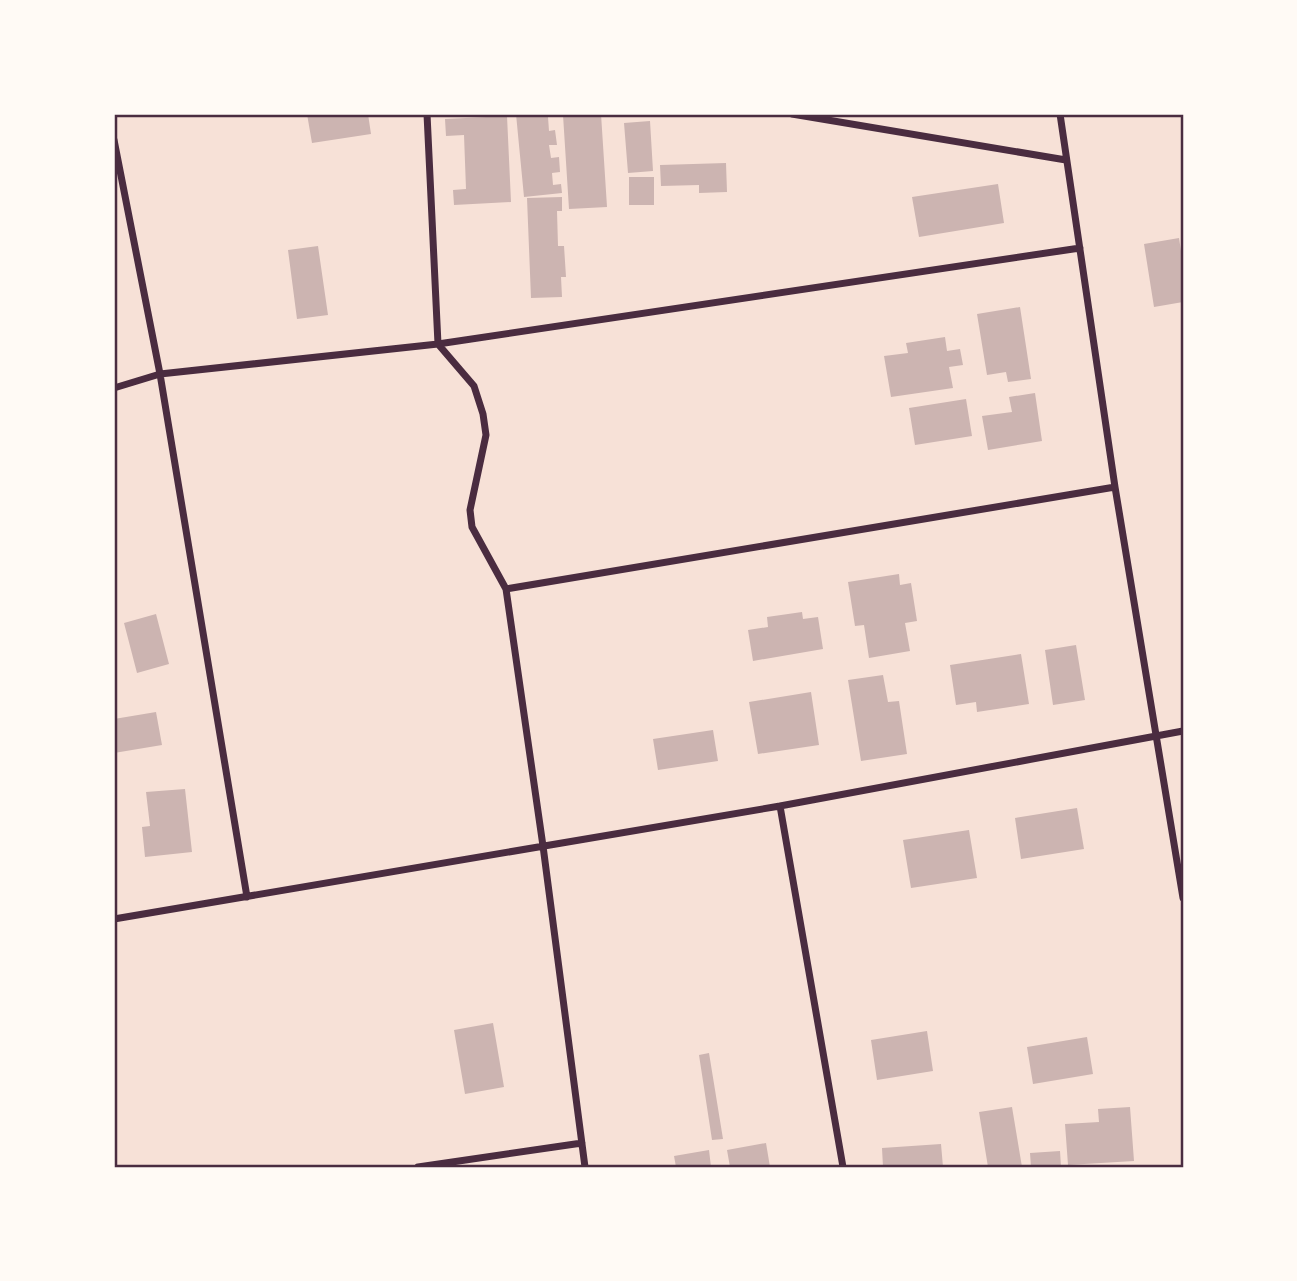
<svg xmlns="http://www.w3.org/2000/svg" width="1297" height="1281" viewBox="0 0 1297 1281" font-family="'Source Sans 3',sans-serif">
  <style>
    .building { fill: #ccb4b1 }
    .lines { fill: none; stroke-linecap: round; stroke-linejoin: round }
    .minor { stroke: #4a2c40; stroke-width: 7 }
    .neatline { fill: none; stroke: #4a2c40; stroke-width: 2.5 }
  </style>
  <rect width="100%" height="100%" fill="#f7e1d7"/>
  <path class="building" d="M 307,114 L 368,114 L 371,134 L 312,143 Z
    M 516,114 L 554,114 L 548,117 L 549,131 L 555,130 L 557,145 L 549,145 L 551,158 L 559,157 L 560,172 L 552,173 L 553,185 L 561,184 L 562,193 L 524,197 Z
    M 601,114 L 607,207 L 569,209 L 563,115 Z
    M 507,116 L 511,202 L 454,205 L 453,190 L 466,189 L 464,135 L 446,136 L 445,119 Z
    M 650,121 L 653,171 L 628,173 L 624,123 Z
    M 726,163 L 727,192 L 699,193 L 699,185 L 661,186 L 660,165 Z
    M 629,177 L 654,177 L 654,205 L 629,205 Z
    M 998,184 L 1004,223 L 919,237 L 912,197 Z
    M 562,197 L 562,211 L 557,211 L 558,246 L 564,246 L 566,277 L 561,277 L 562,297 L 531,298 L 527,198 Z
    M 1179,238 L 1183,264 L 1183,302 L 1154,307 L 1144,244 Z
    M 318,246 L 328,315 L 297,319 L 288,250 Z
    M 1020,307 L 1031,379 L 1008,382 L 1006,372 L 987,375 L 977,314 Z
    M 945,337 L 947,351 L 960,349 L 963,365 L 949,367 L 953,388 L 891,397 L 884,356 L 908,353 L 906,343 Z
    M 1035,393 L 1042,441 L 988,450 L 982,416 L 1012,412 L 1009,397 Z
    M 966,399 L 972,436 L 915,445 L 909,408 Z
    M 899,574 L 900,585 L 911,583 L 917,621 L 905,623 L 910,651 L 869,658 L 864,625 L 855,626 L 848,582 Z
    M 802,612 L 803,619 L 818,617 L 823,649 L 753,661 L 748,630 L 768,627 L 767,617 Z
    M 156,614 L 169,664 L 137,673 L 124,623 Z
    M 1076,645 L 1085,700 L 1053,705 L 1045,650 Z
    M 1021,654 L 1029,704 L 977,712 L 976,702 L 956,705 L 950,665 Z
    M 883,675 L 888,702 L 899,701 L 907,754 L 861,761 L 848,680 Z
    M 811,692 L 819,745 L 758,754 L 749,702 Z
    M 156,712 L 162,745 L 114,753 L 114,719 Z
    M 713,730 L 718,761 L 658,770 L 653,739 Z
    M 185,789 L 192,852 L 145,857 L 142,827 L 150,826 L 146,792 Z
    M 1077,808 L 1084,849 L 1021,859 L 1015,818 Z
    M 969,830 L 977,878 L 911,888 L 903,840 Z
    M 493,1023 L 504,1087 L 465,1094 L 454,1030 Z
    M 927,1031 L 933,1071 L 877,1080 L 871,1040 Z
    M 1087,1037 L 1093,1074 L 1033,1084 L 1027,1047 Z
    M 709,1053 L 723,1139 L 712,1140 L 699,1055 Z
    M 1012,1107 L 1022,1167 L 988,1167 L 979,1112 Z
    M 1130,1107 L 1134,1161 L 1068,1165 L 1065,1124 L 1099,1122 L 1098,1109 Z
    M 766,1143 L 770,1167 L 730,1167 L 727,1150 Z
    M 941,1144 L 943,1167 L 883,1167 L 882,1148 Z
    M 709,1150 L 711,1167 L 676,1167 L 674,1156 Z
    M 1060,1151 L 1061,1167 L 1031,1167 L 1030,1153 Z"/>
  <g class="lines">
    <path class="minor" d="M 427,114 L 438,344 L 474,386 L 483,414 L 486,435 L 470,510 L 472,527 L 506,589 L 543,846 L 585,1167
      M 792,114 L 1066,160
      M 1060,114 L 1115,487 L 1183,898
      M 114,140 L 160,374 L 247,897
      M 114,388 L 160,374 L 438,344 L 1080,248
      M 506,589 L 1115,487
      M 780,806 L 843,1167
      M 114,919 L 780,806 L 1183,731
      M 418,1167 L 582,1143"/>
  </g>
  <rect width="1297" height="1281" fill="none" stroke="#fffaf5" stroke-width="231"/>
  <rect x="116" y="116" width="1066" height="1050" class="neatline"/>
</svg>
